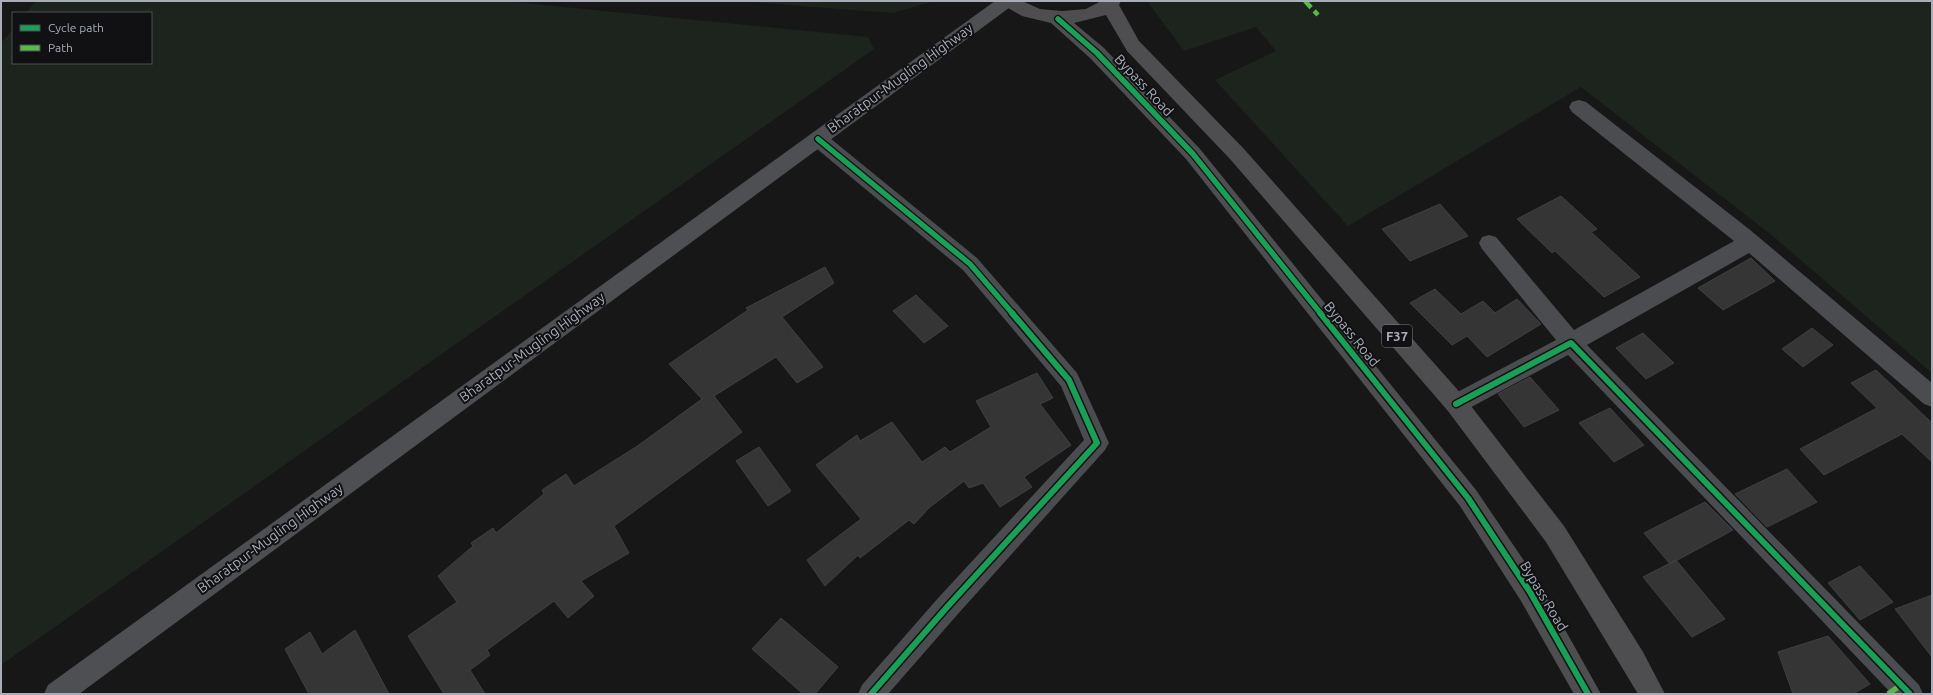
<svg xmlns="http://www.w3.org/2000/svg" width="1933" height="695" viewBox="0 0 1933 695" font-family="Ubuntu,sans-serif">
  <style>
    .green { fill: #1d241e }
    .building { fill: #353536; stroke: #3f4043 }
    .lines { fill: none; stroke-linecap: round; stroke-linejoin: round }
    .minor { fill: #4b4c50; fill-rule: evenodd }
    .major { fill: #4d4f52; fill-rule: evenodd }
    .highway { fill: #4e4e51; fill-rule: evenodd }
    .quiet-far1 { stroke: #58b947; stroke-width: 4.5; stroke-dasharray: 9 4.5; stroke-linecap: butt }
    .quiet { stroke: #58b947; stroke-width: 5.5; stroke-dasharray: 11 5.5; stroke-linecap: butt }
    .cycleway-far1-casing { stroke: #111113; stroke-width: 8 }
    .cycleway-casing { stroke: #111113; stroke-width: 9 }
    .cycleway-far1 { stroke: #1a9f57; stroke-width: 5.5 }
    .cycleway { stroke: #1a9f57; stroke-width: 6 }
    .labels { text-anchor: middle; dominant-baseline: central; stroke-width: 4; stroke-linejoin: round; paint-order: stroke }
    .shield { fill: #111113; stroke: #7b7e86; stroke-width: 1 }
    .shield-label { font-size: 13px; font-weight: bold; fill: #a8adb8 }
    .street-label { font-size: 14px; fill: #a8adb8; stroke: #111113 }
  </style>
  <rect width="100%" height="100%" fill="#171717"/>
  <path class="green" d="M 36,1 L 502,1 L 868,37 L 874,49 L 1,665 L 1,43 L 13,29 L 13,63 L 151,63 L 151,13 L 26,13 Z
    M 737,1 L 934,1 L 893,13 Z
    M 1147,1 L 1932,1 L 1932,373 L 1774,237 L 1581,87 L 1348,226 L 1215,80 L 1276,51 L 1256,27 L 1184,51 Z"/>
  <path class="building" d="M 1561,196 L 1597,229 L 1591,232 L 1640,277 L 1604,297 L 1555,251 L 1552,253 L 1517,219 Z
    M 1440,204 L 1468,236 L 1410,261 L 1382,229 Z
    M 1751,258 L 1775,281 L 1723,310 L 1698,288 Z
    M 825,267 L 834,283 L 782,317 L 823,367 L 797,383 L 776,357 L 714,396 L 742,432 L 614,526 L 629,553 L 581,581 L 594,596 L 568,618 L 554,601 L 487,650 L 490,655 L 470,670 L 485,694 L 444,694 L 408,636 L 457,602 L 438,576 L 473,546 L 471,543 L 493,528 L 496,533 L 544,494 L 542,490 L 566,474 L 574,486 L 636,447 L 702,399 L 669,364 L 748,310 L 746,308 Z
    M 1435,289 L 1461,314 L 1483,301 L 1495,313 L 1517,299 L 1541,324 L 1487,357 L 1467,336 L 1452,345 L 1410,303 Z
    M 916,295 L 948,326 L 924,343 L 893,311 Z
    M 1812,328 L 1833,345 L 1803,367 L 1782,349 Z
    M 1643,333 L 1674,363 L 1646,379 L 1616,348 Z
    M 1876,370 L 1932,423 L 1932,462 L 1902,434 L 1824,475 L 1800,449 L 1877,408 L 1851,383 Z
    M 1037,373 L 1053,398 L 1040,404 L 1071,445 L 1024,477 L 1032,487 L 1000,507 L 983,483 L 969,488 L 964,481 L 930,507 L 914,524 L 909,520 L 860,558 L 858,555 L 825,586 L 807,560 L 861,519 L 816,465 L 857,435 L 860,441 L 892,422 L 922,462 L 945,447 L 950,452 L 991,427 L 976,401 Z
    M 1530,377 L 1559,410 L 1524,427 L 1498,394 Z
    M 1610,408 L 1644,445 L 1614,462 L 1579,423 Z
    M 759,447 L 791,491 L 768,506 L 736,461 Z
    M 1787,469 L 1817,502 L 1767,527 L 1735,494 Z
    M 1705,502 L 1733,530 L 1670,564 L 1644,533 Z
    M 1676,560 L 1725,619 L 1692,637 L 1643,577 Z
    M 1860,566 L 1893,602 L 1860,620 L 1828,583 Z
    M 1932,595 L 1932,657 L 1895,609 Z
    M 781,618 L 838,667 L 815,694 L 803,694 L 752,649 Z
    M 355,630 L 389,694 L 309,694 L 285,649 L 310,632 L 322,654 Z
    M 1828,636 L 1870,684 L 1853,694 L 1793,694 L 1778,652 Z"/>
  <g class="lines">
    <path class="minor" d="M 1579,100 L 1586,102 L 1749,229 L 1932,383 L 1932,407 L 1924,404 L 1749,253 L 1587,345 L 1919,685 L 1923,694 L 1892,694 L 1568,355 L 1464,411 L 1456,414 L 1448,411 L 1445,404 L 1448,397 L 1556,340 L 1482,249 L 1479,243 L 1482,237 L 1489,235 L 1496,237 L 1574,330 L 1734,241 L 1572,112 L 1569,107 L 1572,102 Z
      M 818,132 L 825,134 L 977,258 L 1077,373 L 1109,443 L 1105,450 L 957,615 L 888,694 L 858,694 L 862,685 L 939,597 L 1084,440 L 1061,386 L 963,270 L 811,144 L 808,139 L 811,134 Z"/>
    <path class="major" d="M 995,1 L 1016,1 L 1013,5 L 79,694 L 44,694 L 48,685 Z"/>
    <path class="highway" d="M 1000,1 L 1022,1 L 1040,9 L 1062,11 L 1086,9 L 1101,1 L 1121,1 L 1119,5 L 1139,41 L 1244,149 L 1464,397 L 1564,526 L 1643,652 L 1665,694 L 1638,694 L 1546,542 L 1448,411 L 1230,159 L 1127,51 L 1106,15 L 1074,23 L 1104,48 L 1200,149 L 1476,490 L 1539,583 L 1601,694 L 1574,694 L 1521,601 L 1460,506 L 1186,159 L 1090,58 L 1051,23 L 1022,16 L 1003,5 Z"/>
    <path class="quiet-far1" d="M 1305,1 L 1318,15"/>
    <path class="quiet" d="M 1888,694 L 1901,685"/>
    <g class="cycleway-far1-casing">
      <path id="cycleway-far1" d="M 1058,19 L 1097,53 L 1193,154 L 1321,314
        M 818,139 L 970,264 L 1013,314"/>
    </g>
    <g class="cycleway-casing">
      <path id="cycleway" d="M 1320,313 L 1468,498 L 1530,592 L 1588,694
        M 1456,404 L 1571,343 L 1910,694
        M 871,694 L 948,606 L 1097,443 L 1069,380 L 1012,313"/>
    </g>
    <use href="#cycleway-far1" class="cycleway-far1"/>
    <use href="#cycleway" class="cycleway"/>
  </g>
  <g class="labels">
    <rect class="shield" x="1382" y="325" width="30" height="22" rx="3"/>
    <g class="shield-label">
      <text x="1397" y="336">F37</text>
    </g>
    <g class="street-label">
      <text transform="translate(900 78) rotate(-36)">Bharatpur-Mugling Highway</text>
      <text transform="translate(1144 85) rotate(47)">Bypass Road</text>
      <text transform="translate(1352 334) rotate(51)">Bypass Road</text>
      <text transform="translate(532 347) rotate(-36)">Bharatpur-Mugling Highway</text>
      <text transform="translate(270 538) rotate(-36)">Bharatpur-Mugling Highway</text>
      <text transform="translate(1544 596) rotate(59)">Bypass Road</text>
    </g>
  </g>
  <rect width="1933" height="695" fill="none" stroke="#a8adb8" stroke-width="4"/>
  <rect x="12" y="12" width="140" height="52" fill="#111113" stroke="#4d4f55"/>
  <rect x="20" y="25" width="20" height="6" fill="#1a9f57" stroke="#4d4f55"/>
  <text x="48" y="32" font-size="12" fill="#a8adb8">Cycle path</text>
  <rect x="20" y="45" width="20" height="6" fill="#58b947" stroke="#4d4f55"/>
  <text x="48" y="52" font-size="12" fill="#a8adb8">Path</text>
</svg>
